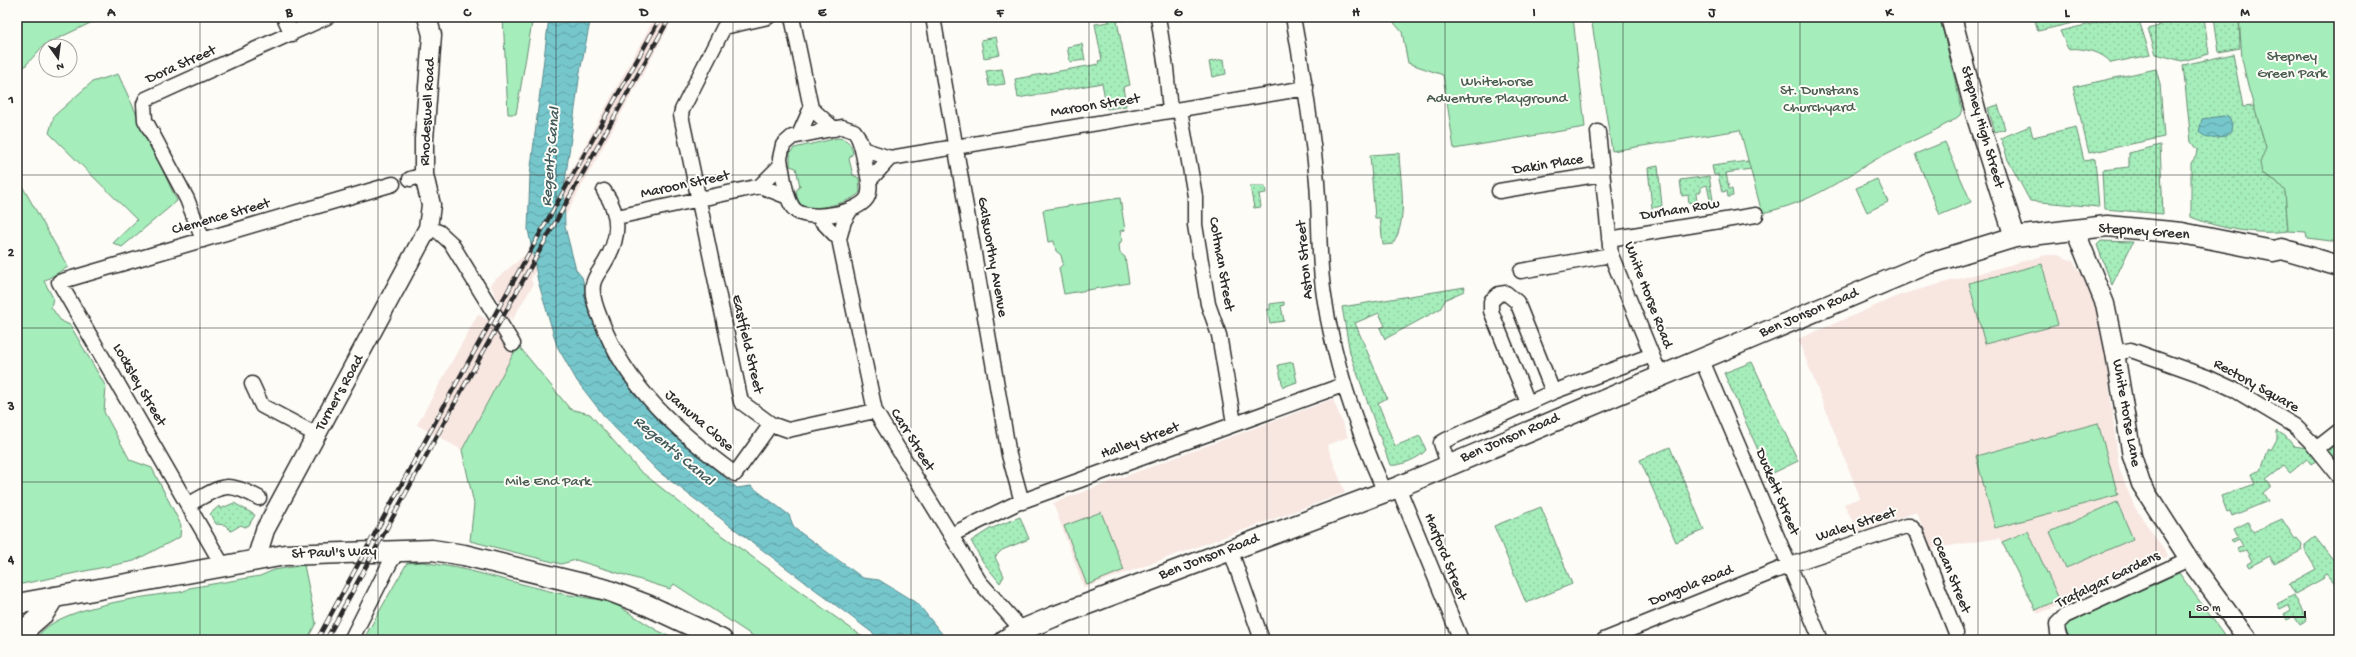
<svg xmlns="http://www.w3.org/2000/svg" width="2356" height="657" viewBox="0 0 2356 657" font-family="'Gochi Hand',sans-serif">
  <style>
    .built { fill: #f8e6e1 }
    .grass { fill: url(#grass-dots); stroke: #688c72 }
    .park { fill: #a5edba; stroke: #688c72 }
    .water { fill: url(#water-waves); stroke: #58898c }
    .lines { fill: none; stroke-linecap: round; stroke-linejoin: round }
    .minor-casing { stroke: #2b2b2b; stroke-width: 17 }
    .tertiary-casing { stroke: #2b2b2b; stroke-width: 21 }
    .secondary-casing { stroke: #2b2b2b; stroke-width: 23 }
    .minor { stroke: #fdfcf7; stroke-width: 14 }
    .tertiary { stroke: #fdfcf7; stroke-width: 18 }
    .secondary { stroke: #fdfcf7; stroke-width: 20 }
    .rail-casing { stroke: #2b2b2b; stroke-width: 4.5 }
    .rail { stroke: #fdfcf7; stroke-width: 3; stroke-dasharray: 9; stroke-linecap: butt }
    .grid { fill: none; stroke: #2b2b2b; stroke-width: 1; stroke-opacity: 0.55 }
    .labels { text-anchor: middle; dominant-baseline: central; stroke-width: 4; stroke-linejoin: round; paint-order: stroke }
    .park-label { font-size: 15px; fill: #4a5c4f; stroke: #fdfcf7 }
    .street-label { font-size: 15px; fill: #2b2b2b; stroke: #fdfcf7 }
    .water-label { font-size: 16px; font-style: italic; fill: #425a5b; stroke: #fdfcf7 }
    .neatline { fill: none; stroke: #2b2b2b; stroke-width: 1.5 }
    .grid-label { font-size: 13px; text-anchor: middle; font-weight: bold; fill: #2b2b2b }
  </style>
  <defs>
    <pattern id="grass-dots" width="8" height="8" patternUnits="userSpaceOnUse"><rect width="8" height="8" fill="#a5edba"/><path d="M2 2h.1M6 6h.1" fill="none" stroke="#8ecba0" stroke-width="1.8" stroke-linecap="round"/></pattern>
    <pattern id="water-waves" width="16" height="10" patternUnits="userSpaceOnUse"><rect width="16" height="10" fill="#76c7cc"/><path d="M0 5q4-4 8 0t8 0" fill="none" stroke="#61a2a6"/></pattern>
  </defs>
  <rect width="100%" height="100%" fill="#fdfcf7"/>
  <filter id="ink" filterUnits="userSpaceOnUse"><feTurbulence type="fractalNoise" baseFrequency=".025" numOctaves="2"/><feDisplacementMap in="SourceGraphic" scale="8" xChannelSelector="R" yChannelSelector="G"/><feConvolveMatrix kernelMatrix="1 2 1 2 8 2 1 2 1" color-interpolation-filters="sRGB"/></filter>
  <g filter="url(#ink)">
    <path class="built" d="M 655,17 L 674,17 L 531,279 L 533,285 L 511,322 L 512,315 L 501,334 L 499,333 L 513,354 L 462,450 L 417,425 L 478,314 L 489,321 L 498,301 L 490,284 L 525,255 Z
      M 2046,255 L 2058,255 L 2073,261 L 2089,287 L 2102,327 L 2119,468 L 2134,506 L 2168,556 L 2038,614 L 1999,538 L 1930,549 L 1917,512 L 1858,532 L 1844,504 L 1860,498 L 1798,339 L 1903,294 Z
      M 1333,399 L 1348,437 L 1327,445 L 1345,493 L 1084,588 L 1053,503 Z"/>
    <path class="grass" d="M 1108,17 L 1125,17 L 1125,20 L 1117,21 L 1130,85 L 1123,87 L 1126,106 L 1107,109 L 1102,83 L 1018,98 L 1015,79 L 1099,64 L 1098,61 L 1102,60 L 1095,24 L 1109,22 Z
      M 2034,17 L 2099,17 L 2038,31 Z
      M 2121,17 L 2138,17 L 2150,55 L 2111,63 C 2104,52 2080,47 2068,49 L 2060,31 Z
      M 2157,17 L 2204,17 L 2209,54 L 2182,61 L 2156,54 L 2148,29 L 2159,26 Z
      M 2214,17 L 2239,17 L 2240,48 L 2219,52 Z
      M 996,37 L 1000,55 L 984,58 L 981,40 Z
      M 1082,44 L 1085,60 L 1070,62 L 1067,47 Z
      M 2233,54 L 2243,107 L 2254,106 L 2266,147 L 2262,173 L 2276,181 L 2285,191 L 2288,231 C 2257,235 2220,229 2191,217 L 2191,163 L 2196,156 L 2197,150 L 2191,142 L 2183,65 Z
      M 1224,59 L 1226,74 L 1212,77 L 1209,62 Z
      M 1002,69 L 1005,84 L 989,86 L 986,71 Z
      M 2156,69 L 2160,84 L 2164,137 L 2089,153 L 2073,87 Z
      M 1998,105 L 2005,129 L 1995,132 L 1988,108 Z
      M 2030,126 L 2033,137 L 2076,127 L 2084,161 L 2095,159 L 2099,207 L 2030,201 L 2008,160 L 2001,138 Z
      M 2160,145 L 2163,214 L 2104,209 L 2102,170 L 2129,167 L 2129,153 Z
      M 1399,153 C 1400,182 1409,218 1393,244 L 1383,245 L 1380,218 L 1375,218 L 1370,155 Z
      M 1748,161 L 1751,169 L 1726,173 L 1729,189 L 1732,189 L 1733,196 L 1728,197 L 1727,191 L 1722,192 L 1718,175 L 1714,175 L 1712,166 Z
      M 1658,166 L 1662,206 L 1652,208 L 1648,168 Z
      M 1709,176 L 1713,200 L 1710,200 L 1707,185 L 1701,187 L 1701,192 L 1696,193 L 1697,202 L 1689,203 L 1688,195 L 1682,196 L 1680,180 Z
      M 1250,186 L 1265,186 L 1266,193 L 1259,194 L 1261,207 L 1254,208 Z
      M 2101,241 L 2133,242 L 2112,285 L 2097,245 Z
      M 1465,287 L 1464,291 L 1446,299 L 1440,309 L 1385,339 L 1380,328 L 1385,326 L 1379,313 L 1355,323 L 1387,398 L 1378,403 L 1395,446 L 1420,436 L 1426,450 C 1420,458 1399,467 1390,465 L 1350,353 L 1342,307 Z
      M 1284,302 L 1284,305 L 1281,306 L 1284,321 L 1270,323 L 1267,310 L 1270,309 L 1270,304 Z
      M 1293,362 L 1297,382 L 1283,387 L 1278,365 Z
      M 1752,362 L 1798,461 L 1769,475 L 1724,373 Z
      M 2277,431 L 2285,436 L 2294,446 L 2307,448 L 2317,460 L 2311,464 L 2307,459 L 2290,473 L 2284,466 L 2266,480 L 2271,486 L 2263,493 L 2268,501 L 2232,516 L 2230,511 L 2227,512 L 2221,496 L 2255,484 L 2251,474 L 2261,470 L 2269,448 L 2271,450 L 2277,439 Z
      M 2339,438 L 2339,460 L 2337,462 L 2328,452 L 2329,446 Z
      M 1670,447 L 1704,530 L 1676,542 L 1640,460 Z
      M 234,503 L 255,515 L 249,525 L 245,527 L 241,525 L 231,531 L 225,525 L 216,524 L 210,514 L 219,506 L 220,509 Z
      M 1541,507 L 1572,584 L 1526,603 L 1494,526 Z
      M 1020,517 L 1029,539 L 1002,550 L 995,557 L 1004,576 L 1000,583 L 983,562 L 971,541 L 990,529 Z
      M 2282,519 L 2295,539 L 2297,538 L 2302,544 L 2301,551 L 2274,564 L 2270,556 L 2249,567 L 2247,564 L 2252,561 L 2246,550 L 2240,553 L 2237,549 L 2243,546 L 2239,539 L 2233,542 L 2231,540 L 2238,537 L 2234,529 L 2248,522 L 2253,532 Z
      M 2315,537 L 2339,567 L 2339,589 L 2326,574 L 2323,576 L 2324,578 L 2295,594 L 2289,584 L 2316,569 L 2305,551 L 2305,545 Z
      M 2294,595 L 2306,618 L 2305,622 L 2300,625 L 2294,616 L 2287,620 L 2284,614 L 2291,610 L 2288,605 L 2280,609 L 2277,604 Z"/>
    <path class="park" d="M 17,17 L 103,17 L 44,45 L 17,75 Z
      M 503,17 L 533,17 L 516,114 L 508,114 Z
      M 1393,17 L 1573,17 L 1585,127 L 1454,149 L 1443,75 L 1408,63 L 1402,32 L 1395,24 Z
      M 1591,17 L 1940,18 L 1962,109 L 1960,115 L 1954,120 C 1930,134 1904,144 1880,157 C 1837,182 1813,202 1762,213 L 1740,130 L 1612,151 Z
      M 2239,17 L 2339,17 L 2339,242 L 2307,238 L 2306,232 L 2288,231 L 2285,191 L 2276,181 L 2262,173 L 2260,163 L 2266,147 L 2249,90 L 2242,59 Z
      M 118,74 L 177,201 L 122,247 L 113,243 L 137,220 L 49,133 L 54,116 L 92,82 Z
      M 838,138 C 848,139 851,144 853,153 L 849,159 L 853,175 L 859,178 L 860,192 C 854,202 811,213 802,205 C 797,201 797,196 796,191 L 800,186 L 796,168 L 790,166 L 790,153 L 794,148 Z
      M 1945,142 L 1971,202 L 1940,215 L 1915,154 Z
      M 17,177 L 68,267 L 44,281 L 53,298 L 51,307 L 61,321 L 70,325 L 106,387 L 104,412 L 130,460 L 152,468 L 181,525 L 180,537 L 134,561 L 17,585 Z
      M 1877,179 L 1888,202 L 1867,212 L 1856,188 Z
      M 1120,198 L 1125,230 L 1120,231 L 1122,240 L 1119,245 L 1120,253 L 1125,257 L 1129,283 L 1064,294 L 1059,268 L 1063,264 L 1061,255 L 1056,251 L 1054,241 L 1048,242 L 1043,210 Z
      M 2042,264 L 2058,325 L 1985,344 L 1969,283 Z
      M 518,345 L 570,409 L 590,414 L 639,470 L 704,522 L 867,640 L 759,640 L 674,584 L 670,589 L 576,560 L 561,564 L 470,541 L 474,504 L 462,450 Z
      M 2098,423 L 2118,495 L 1995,528 L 1976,456 Z
      M 2117,502 L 2133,539 L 2066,568 L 2050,532 Z
      M 1101,512 L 1124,570 L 1087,585 L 1064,526 Z
      M 2028,531 L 2059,599 L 2036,610 L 2002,542 Z
      M 423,562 L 463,569 L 557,593 L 612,602 L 658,631 L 681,640 L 363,640 L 407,563 Z
      M 304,565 L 316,623 L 307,640 L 38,640 L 38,636 C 57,609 131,599 163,594 C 172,592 182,594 189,588 L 260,576 L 274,570 Z
      M 2179,573 L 2228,640 L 2071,640 L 2064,627 L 2065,624 Z"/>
    <path class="water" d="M 549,17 L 591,17 L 580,72 L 564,189 L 565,227 L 576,270 L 582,277 L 593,319 L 603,343 L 634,393 L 656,418 L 737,488 L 751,486 L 789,515 L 794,528 L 863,578 L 879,580 L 918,604 L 947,640 L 882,640 L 659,472 L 608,421 L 577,381 L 557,346 L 538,281 L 528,229 L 530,175 Z
      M 2223,116 L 2228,117 L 2232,123 L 2231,131 L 2227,136 L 2207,138 L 2199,132 L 2202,119 Z"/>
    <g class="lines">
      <g class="minor-casing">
        <path id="minor" d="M 284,17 L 292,34
          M 768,17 L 724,27 L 682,110 L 681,115 L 741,402 L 771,424 L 788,430 L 875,411
          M 792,17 L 811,108 L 834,129
          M 933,17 L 1009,455 L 1022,502
          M 1158,17 L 1166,68 L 1170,111
          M 1293,17 C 1303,72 1312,126 1317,182 C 1320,220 1318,258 1324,296 C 1334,363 1357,430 1385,492
          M 1180,110 L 1195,196 L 1195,225 L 1208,304 L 1219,335 L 1234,423
          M 842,127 L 854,131 C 862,140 862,152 865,163 C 867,173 872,186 868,196 C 862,213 806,223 794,209 C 785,198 784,178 781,165 L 780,158 L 783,145 L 792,137 Z
          M 1598,132 L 1611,255 L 1660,375
          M 799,135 L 811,108
          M 862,149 L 890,158 L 1306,88
          M 410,179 L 424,175
          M 869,181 L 890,158
          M 760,186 L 781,165
          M 604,191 C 621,215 620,239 604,264 C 600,271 594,277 593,285 C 591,297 597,310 601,320 C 626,387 679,433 735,474 L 771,424
          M 1499,191 L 1602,174
          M 851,209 L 844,221 L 839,239 L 875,411 L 979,581 L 1022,630
          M 817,216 L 839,239
          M 617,217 L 760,186 L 788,197
          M 428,228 L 439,232 L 451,243 L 513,344
          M 1609,239 L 1756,215
          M 203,240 L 187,199 L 145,120 L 144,104 L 146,99 L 327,17
          M 1521,271 L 1611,255
          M 2115,353 L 2131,350 L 2207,377 L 2233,389 L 2295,426 L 2310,441 L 2339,477
          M 1701,358 L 1821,640
          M 252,384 L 262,406 L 317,435
          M 1528,403 L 1491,311 L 1491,301 L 1499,294 L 1506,293 L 1517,302 L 1553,392
          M 2316,449 L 2339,431
          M 1448,464 L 1441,443 L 1446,440 L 1553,392 L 1652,355
          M 1398,487 L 1461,640
          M 189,504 C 222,487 224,479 259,498
          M 954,538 L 955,533 L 1017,503 L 1343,385
          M 1230,549 L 1262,640
          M 223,566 L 59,282 L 393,184
          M 351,640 L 390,563 L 399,550
          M 1604,640 L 1790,565 L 1906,526 L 1910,526 L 1916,532 L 1956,633 L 1955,640
          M 2061,640 L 2058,633 L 2057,624 L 2065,616 L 2189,559"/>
      </g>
      <g class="tertiary-casing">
        <path id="tertiary" d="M 2075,230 L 2105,304 L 2115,353 L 2132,456 L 2141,484 L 2189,559 L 2248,640
          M 256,560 L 265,530 L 428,228 L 431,205 L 424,175 L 424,139 L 432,35 L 427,17"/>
      </g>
      <g class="secondary-casing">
        <path id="secondary" d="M 1951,17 L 1977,117 L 2015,237
          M 17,604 L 285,555 L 432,550 L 464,555 L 607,590 L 647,605 L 722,640
          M 24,640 L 28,627 L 44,613 L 54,597
          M 1005,640 L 1022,630 L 1053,617 L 1398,487 L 1927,264 L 2015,237 L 2107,226 L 2182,233 L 2273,251 L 2282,249 L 2339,266"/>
      </g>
      <use href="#minor" class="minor"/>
      <use href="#tertiary" class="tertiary"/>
      <use href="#secondary" class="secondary"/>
      <g class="rail-casing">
        <path id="rail" d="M 317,640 L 456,384 L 661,17
          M 326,640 L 463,388 L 670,17"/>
      </g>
      <use href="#rail" class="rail"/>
    </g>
  </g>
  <path class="grid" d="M 200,17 L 200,640M 378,17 L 378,640M 556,17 L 556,640M 733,17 L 733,640M 911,17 L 911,640M 1089,17 L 1089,640M 1267,17 L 1267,640M 1445,17 L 1445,640M 1623,17 L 1623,640M 1800,17 L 1800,640M 1978,17 L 1978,640M 2156,17 L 2156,640M 17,175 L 2339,175M 17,328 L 2339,328M 17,482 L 2339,482"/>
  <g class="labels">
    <g class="park-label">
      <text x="2292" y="57">Stepney<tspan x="2292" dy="17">Green Park</tspan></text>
      <text x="1497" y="82">Whitehorse<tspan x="1497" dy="17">Adventure Playground</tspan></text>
      <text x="1819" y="91">St. Dunstans<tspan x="1819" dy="17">Churchyard</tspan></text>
      <text x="548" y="482">Mile End Park</text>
    </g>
    <g class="street-label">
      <text transform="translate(181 65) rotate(-24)">Dora Street</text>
      <text transform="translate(1095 106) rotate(-9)">Maroon Street</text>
      <text transform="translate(428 112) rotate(-87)">Rhodeswell Road</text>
      <text transform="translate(1982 127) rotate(74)">Stepney High Street</text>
      <text transform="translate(1548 165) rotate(-9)">Dakin Place</text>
      <text transform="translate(685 185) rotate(-12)">Maroon Street</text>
      <text transform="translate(1680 210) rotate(-9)">Durham Row</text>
      <text transform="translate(221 217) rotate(-16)">Clemence Street</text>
      <text transform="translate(2144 232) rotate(4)">Stepney Green</text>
      <text transform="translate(992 257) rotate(80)">Galsworthy Avenue</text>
      <text transform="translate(1305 260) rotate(-95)">Aston Street</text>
      <text transform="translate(1221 264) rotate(80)">Coltman Street</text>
      <text transform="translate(1648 295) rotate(69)">White Horse Road</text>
      <text transform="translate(1809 313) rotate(-23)">Ben Jonson Road</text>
      <text transform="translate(747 344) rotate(77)">Eastfield Street</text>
      <text transform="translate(139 385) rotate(60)">Locksley Street</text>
      <text transform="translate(2256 386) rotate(29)">Rectory Square</text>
      <text transform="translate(340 393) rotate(-61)">Turner's Road</text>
      <text transform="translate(2126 413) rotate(80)">White Horse Lane</text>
      <text transform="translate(699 421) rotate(41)">Jamuna Close</text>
      <text transform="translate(1510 438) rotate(-23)">Ben Jonson Road</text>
      <text transform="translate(912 440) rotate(58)">Carr Street</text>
      <text transform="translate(1140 441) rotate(-20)">Halley Street</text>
      <text transform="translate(1777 492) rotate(67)">Duckett Street</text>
      <text transform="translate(1856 525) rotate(-18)">Waley Street</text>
      <text transform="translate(334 553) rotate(-2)">St Paul's Way</text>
      <text transform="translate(1209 557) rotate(-21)">Ben Jonson Road</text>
      <text transform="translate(1445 557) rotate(68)">Harford Street</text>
      <text transform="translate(1951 575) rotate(68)">Ocean Street</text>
      <text transform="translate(2108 580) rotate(-26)">Trafalgar Gardens</text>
      <text transform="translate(1691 586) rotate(-22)">Dongola Road</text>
    </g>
    <g class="water-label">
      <text transform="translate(552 157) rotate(-85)">Regent's Canal</text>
      <text transform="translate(673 452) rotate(40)">Regent's Canal</text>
    </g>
  </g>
  <rect width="2356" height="657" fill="none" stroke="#fdfcf7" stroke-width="44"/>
  <g transform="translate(58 58) rotate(166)"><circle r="19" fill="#fdfcf7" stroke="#a9a8a5"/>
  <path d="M0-3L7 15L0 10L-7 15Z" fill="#2b2b2b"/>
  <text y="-6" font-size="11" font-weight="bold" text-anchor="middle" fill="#2b2b2b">N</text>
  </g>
  <path d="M2190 611v6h115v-6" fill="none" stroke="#2b2b2b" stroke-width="2"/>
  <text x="2196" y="611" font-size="12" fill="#2b2b2b" stroke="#fdfcf7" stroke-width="3" paint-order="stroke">50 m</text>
  <rect x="22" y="22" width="2312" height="613" class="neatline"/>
  <g class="grid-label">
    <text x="111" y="16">A</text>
    <text x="289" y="16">B</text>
    <text x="467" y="16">C</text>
    <text x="644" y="16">D</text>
    <text x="822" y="16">E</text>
    <text x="1000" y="16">F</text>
    <text x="1178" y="16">G</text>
    <text x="1356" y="16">H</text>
    <text x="1534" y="16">I</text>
    <text x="1712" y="16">J</text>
    <text x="1889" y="16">K</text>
    <text x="2067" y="16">L</text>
    <text x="2245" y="16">M</text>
    <text x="11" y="103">1</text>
    <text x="11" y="256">2</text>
    <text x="11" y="410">3</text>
    <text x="11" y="563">4</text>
  </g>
</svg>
